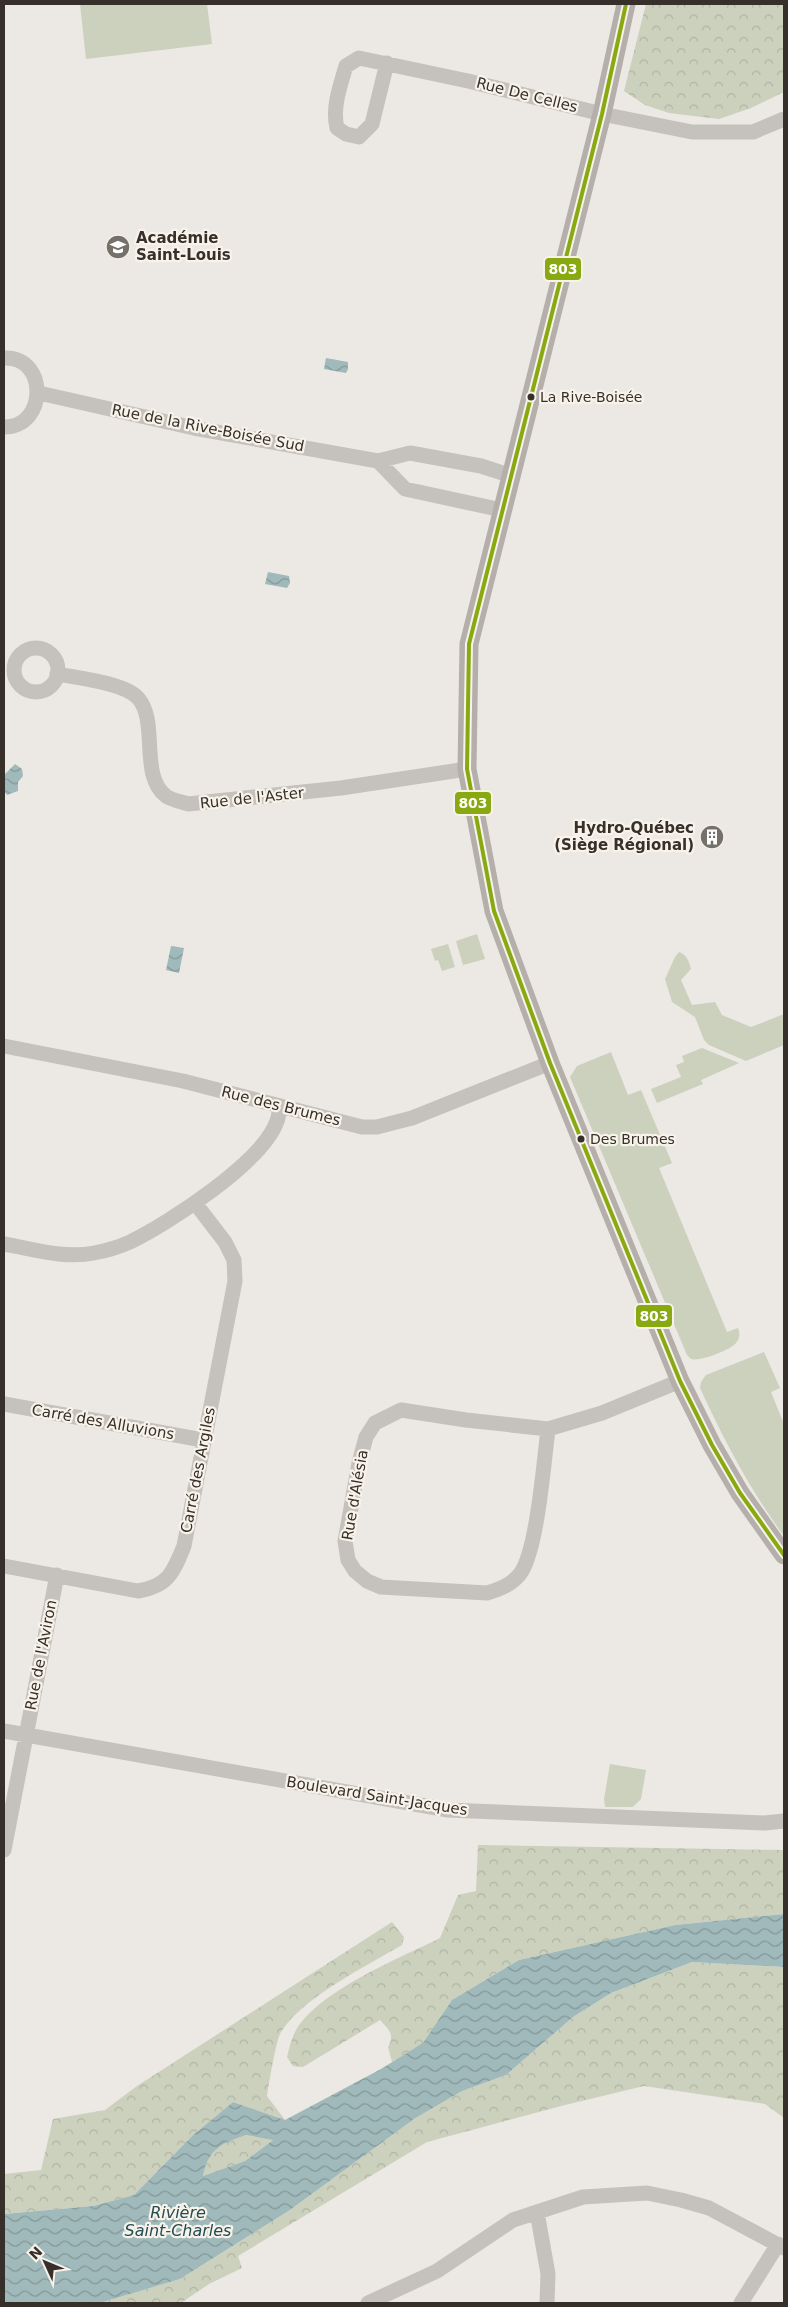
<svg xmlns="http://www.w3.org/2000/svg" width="788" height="2307" viewBox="0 0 788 2307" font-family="'DejaVu Sans',sans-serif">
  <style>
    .grass { fill: #ccd1be }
    .forest { fill: url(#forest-crowns) }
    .water { fill: url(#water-waves); fill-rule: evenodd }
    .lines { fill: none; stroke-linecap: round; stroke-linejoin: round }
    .minor { stroke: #c5c1bc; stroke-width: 15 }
    .major { stroke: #b4afab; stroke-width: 19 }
    .bus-1-casing { stroke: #f8f3ea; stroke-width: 8 }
    .bus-1 { stroke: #88a911; stroke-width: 4 }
    .bus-dot { fill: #362f2a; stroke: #f8f3ea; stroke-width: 2 }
    .labels { text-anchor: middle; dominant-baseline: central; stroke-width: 4.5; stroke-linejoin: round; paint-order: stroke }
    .bus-label { font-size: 14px; fill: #362f2a; stroke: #f8f3ea; text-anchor: start }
    .street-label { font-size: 15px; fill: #362f2a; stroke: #f8f3ea }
    .poi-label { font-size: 15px; font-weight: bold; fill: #362f2a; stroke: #f8f3ea; text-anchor: start }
    .water-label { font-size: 16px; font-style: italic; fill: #244c53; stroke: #f8f3ea }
    .line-badge { stroke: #f8f3ea; stroke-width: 2 }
    .badge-label { font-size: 14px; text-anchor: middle; font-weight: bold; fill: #fff }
  </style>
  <defs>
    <pattern id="forest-crowns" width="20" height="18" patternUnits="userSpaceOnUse" patternTransform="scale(1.25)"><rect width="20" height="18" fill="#ccd1be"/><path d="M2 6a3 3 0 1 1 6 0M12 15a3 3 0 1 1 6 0" fill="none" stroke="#b0b4a3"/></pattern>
    <pattern id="water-waves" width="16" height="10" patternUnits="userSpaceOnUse" patternTransform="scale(1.25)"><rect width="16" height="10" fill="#a0b9bb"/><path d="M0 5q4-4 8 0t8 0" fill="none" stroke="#839798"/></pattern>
  </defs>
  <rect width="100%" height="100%" fill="#ece8e3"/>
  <path class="grass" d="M 80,4 L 207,4 L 212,44 L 86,59 Z
    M 477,934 L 485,959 L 463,965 L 456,941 Z
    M 448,944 L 455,967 L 442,971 L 438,960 L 435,961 L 431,949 Z
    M 679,952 C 687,955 689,961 691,969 L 681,980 L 692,1005 L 715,1002 L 722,1015 L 751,1027 L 784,1014 L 784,1045 L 746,1061 L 709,1045 L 704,1040 L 695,1017 L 672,1002 L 665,979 L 675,957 Z
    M 702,1048 L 739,1063 L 701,1080 L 703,1084 L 657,1103 L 651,1089 L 681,1077 L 676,1065 L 684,1062 L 682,1056 Z
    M 611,1052 L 628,1095 L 641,1090 L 672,1163 L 659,1168 L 727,1332 L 738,1328 C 740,1333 740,1338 736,1343 C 731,1350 699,1362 691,1359 L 687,1355 L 570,1077 L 577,1066 Z
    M 764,1352 L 780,1388 L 771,1392 L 784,1424 L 784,1536 C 750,1490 724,1440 700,1388 L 701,1382 L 706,1375 Z
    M 610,1764 L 646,1770 L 641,1799 L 633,1807 L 605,1807 L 604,1799 Z"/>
  <path class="forest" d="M 646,4 L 784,4 L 784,92 L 751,108 L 719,119 L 669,113 L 645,105 L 624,91 Z
    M 478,1845 L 784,1850 L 784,1914 L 675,1925 L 519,1960 L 452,2000 L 424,2043 L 392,2062 L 388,2047 C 395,2034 389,2030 380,2020 L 303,2067 L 293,2066 L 287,2057 C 289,2049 291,2040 295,2032 C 316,1992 400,1958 440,1938 L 458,1895 L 476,1891 Z
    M 392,1922 L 404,1937 L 402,1945 C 366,1966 302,1998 281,2032 C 276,2039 269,2084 267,2096 L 285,2120 L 233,2102 L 193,2135 L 134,2195 L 93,2206 L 4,2214 L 4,2174 L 41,2170 L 53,2119 L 105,2110 L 137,2086 Z
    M 692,1962 L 784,1967 L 784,2118 L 765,2104 L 644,2086 L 565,2105 L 427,2142 L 238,2256 L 242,2268 L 209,2284 L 181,2303 L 100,2303 L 180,2279 L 290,2210 L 414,2119 L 462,2091 L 506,2075 L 573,2017 L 611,1993 Z
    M 246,2135 L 274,2139 L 245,2161 L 203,2176 C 210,2147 219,2145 246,2135 Z"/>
  <path class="water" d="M 326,358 L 348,362 L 348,369 L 346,373 L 324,369 Z
    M 268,572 L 289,576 L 290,583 L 287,588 L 265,584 Z
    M 15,764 L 22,769 L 23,776 L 18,782 L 18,791 L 7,795 L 4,791 L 4,775 Z
    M 171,946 L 184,948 L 179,973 L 166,970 Z
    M 784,1914 L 784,1967 L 692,1962 L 611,1993 L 573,2017 L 506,2075 L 462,2091 L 414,2119 L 290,2210 L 180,2279 L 100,2303 L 4,2303 L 4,2214 L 93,2206 L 134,2195 L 193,2135 L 233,2102 L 285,2120 L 381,2069 L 423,2043 L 452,2000 L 519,1960 L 675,1925 ZM 246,2135 L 273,2140 L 245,2161 L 203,2176 C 209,2148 221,2144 246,2135 Z"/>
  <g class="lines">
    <path class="minor" d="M 387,63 L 372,124 L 359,137 L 346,134 L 337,128 C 332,108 340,86 346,66 L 359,58 L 468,81 L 602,114 L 692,132 L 753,132 L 784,119
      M 4,358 C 48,356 48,427 4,427
      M 39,393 L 194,428 L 378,461 L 410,453 L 481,466 L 512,476
      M 378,461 L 405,489 L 502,510
      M14 670a22 22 0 1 1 44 0a22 22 0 1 1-44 0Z
      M 57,674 C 78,678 124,683 138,698 C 159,721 139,776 166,796 C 171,800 182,802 188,804 L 341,788 L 467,769
      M 4,1046 L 183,1081 L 362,1127 L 377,1127 L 412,1118 L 550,1063
      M 4,1244 C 33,1249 64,1259 94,1253 C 105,1251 119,1247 130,1242 C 169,1223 263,1162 277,1121 C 279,1116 279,1110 280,1106
      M 4,1404 L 203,1440
      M 548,1429 C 544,1461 537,1552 520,1574 C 511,1585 500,1589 487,1593 L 381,1587 L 367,1581 L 355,1571 L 348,1560 L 345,1541 L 359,1463 L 366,1437 L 375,1423 L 401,1410 L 466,1420 L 548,1429 L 602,1413 L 680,1381
      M 4,1566 L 138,1591 C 168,1586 173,1573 184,1546 L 235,1281 L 234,1260 L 225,1242 L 195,1203
      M 4,1731 L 448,1810 L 765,1823 L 784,1821
      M 4,1850 L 57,1575
      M 537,2212 L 548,2274 L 547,2303
      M 368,2303 L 437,2271 L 513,2220 L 583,2197 L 647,2193 L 681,2200 L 709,2208 L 784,2248
      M 741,2303 L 778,2244"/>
    <path class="major" d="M 626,4 L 602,114 L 469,644 L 467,769 L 494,911 L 550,1063 L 680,1381 L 712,1445 L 740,1493 L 784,1555"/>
    <g class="bus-1-casing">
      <path id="bus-1" d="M 626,4 L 602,114 L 469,644 L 467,769 L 494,911 L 550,1063 L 680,1381 L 712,1445 L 740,1493 L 784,1555"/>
    </g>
    <use href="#bus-1" class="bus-1"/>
  </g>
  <defs>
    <g id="school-disc" transform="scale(1.25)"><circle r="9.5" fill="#76706b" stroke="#f8f3ea"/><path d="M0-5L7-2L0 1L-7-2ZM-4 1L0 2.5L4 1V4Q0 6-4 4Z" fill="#fff"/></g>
    <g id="building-disc" transform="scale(1.25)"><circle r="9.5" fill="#76706b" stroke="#f8f3ea"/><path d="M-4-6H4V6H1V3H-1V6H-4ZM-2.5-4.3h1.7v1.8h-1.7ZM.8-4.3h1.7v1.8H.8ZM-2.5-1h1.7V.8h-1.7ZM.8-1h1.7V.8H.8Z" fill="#fff"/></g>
  </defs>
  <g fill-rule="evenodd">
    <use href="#school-disc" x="118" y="247"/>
    <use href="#building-disc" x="712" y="837"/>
  </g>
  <g class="bus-dot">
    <circle cx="531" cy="397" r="4.5"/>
    <circle cx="581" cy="1139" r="4.5"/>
  </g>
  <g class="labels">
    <g class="bus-label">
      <text x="540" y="397">La Rive-Boisée</text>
      <text x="590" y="1139">Des Brumes</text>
    </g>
    <g class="street-label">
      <text transform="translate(527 95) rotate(14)">Rue De Celles</text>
      <text transform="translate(208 428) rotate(11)">Rue de la Rive-Boisée Sud</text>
      <text transform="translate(252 798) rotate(-6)">Rue de l'Aster</text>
      <text transform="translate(281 1106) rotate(14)">Rue des Brumes</text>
      <text transform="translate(103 1422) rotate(10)">Carré des Alluvions</text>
      <text transform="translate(198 1470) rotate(-79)">Carré des Argiles</text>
      <text transform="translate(355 1495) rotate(-80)">Rue d'Alésia</text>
      <text transform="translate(41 1655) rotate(-79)">Rue de l'Aviron</text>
      <text transform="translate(377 1796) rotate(9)">Boulevard Saint-Jacques</text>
    </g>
    <g class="poi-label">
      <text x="136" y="238">Académie<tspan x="136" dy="17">Saint-Louis</tspan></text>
      <text x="694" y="828" text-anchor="end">Hydro-Québec<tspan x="694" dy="17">(Siège Régional)</tspan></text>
    </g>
    <g class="water-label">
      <text x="178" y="2212">Rivière<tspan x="178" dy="18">Saint-Charles</tspan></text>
    </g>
  </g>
  <g class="line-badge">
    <rect x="544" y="257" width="38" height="24" rx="5" fill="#88a911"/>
    <rect x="454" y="791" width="38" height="24" rx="5" fill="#88a911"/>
    <rect x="635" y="1304" width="38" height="24" rx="5" fill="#88a911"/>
  </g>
  <g class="badge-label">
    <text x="563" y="274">803</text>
    <text x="473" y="808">803</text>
    <text x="654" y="1321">803</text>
  </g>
  <rect width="788" height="2307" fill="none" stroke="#362f2a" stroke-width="10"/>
  <g transform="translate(45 2262) rotate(314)" stroke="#f8f3ea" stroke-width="4" paint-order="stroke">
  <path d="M0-4L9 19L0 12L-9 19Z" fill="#362f2a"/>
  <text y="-8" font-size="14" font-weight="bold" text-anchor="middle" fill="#362f2a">N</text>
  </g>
</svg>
